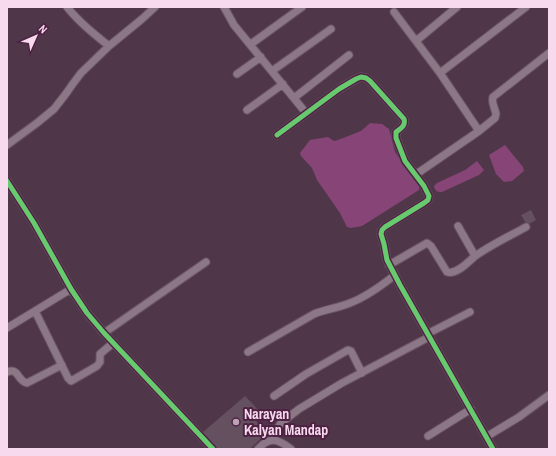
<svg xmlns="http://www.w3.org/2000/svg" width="556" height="456" viewBox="0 0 556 456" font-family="'Archivo Narrow',sans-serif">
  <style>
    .water { fill: #864576 }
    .building { fill: #655060 }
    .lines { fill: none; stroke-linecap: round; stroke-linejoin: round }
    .minor-casing { stroke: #6a5464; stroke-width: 9 }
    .minor { stroke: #8c7786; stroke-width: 7 }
    .cycleway-casing { stroke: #4f2244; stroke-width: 8 }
    .cycleway { stroke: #67ca6e; stroke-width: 5 }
    .poi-dot { fill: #bda1b4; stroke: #4f2244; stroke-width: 1.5 }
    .labels { text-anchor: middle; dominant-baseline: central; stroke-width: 4; stroke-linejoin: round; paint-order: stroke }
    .poi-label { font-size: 14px; font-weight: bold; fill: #f7daee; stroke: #4f2244; text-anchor: start }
  </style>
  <rect width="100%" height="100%" fill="#503649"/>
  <path class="water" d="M 370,123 L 382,124 L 389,129 L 395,152 L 402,162 L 420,182 L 419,190 L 362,226 L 351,228 L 347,227 L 340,213 L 317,180 L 312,168 L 301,156 L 300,153 L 310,140 L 328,137 L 334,141 L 338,140 L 361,131 Z
    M 505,145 L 523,167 L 524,171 L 512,181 L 504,182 L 496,174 L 489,155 Z
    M 477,161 L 484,170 L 479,175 L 442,192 C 437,192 435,191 434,186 L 437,183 L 465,170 Z"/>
  <path class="building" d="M 531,210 L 536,220 L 527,225 L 521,215 Z
    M 245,396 L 263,415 L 256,421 L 266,433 L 250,449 L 218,449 L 203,432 Z"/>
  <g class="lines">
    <g class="minor-casing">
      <path id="minor" d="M 67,7 C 79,22 94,34 109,46
        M 224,7 L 234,25 L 306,113
        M 394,12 L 440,73 L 479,131
        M 416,41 L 457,7
        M 251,44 L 302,7
        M 272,71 L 331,29
        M 440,73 L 526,7
        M 237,74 L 261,57
        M 294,98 L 349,55
        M 247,110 L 283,84
        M 277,135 L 339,89 L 356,79 L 361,77 L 366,78 L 370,81 L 404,119 C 406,126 400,129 396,132 L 396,138 L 405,161 L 424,186 L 429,196 L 428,200 L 424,203 L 385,227 L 382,230 L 381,234 L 384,244 L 387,260 L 400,285 L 493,449
        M 7,145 L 37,123 L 54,109 L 65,95 L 72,85 L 81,73 L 109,46 L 142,19 L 155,7
        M 415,175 L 479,131 L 495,118 L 496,114 C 495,108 491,103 493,97 L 549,53
        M 7,181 L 34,223 L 71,289 L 87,313 L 104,333 L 213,449
        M 458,226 L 475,256
        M 389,265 L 427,243 L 431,246 L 447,272 C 456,275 467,263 474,257 C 490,245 508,237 526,227
        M 35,311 L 68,378 L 71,381 L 97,366 L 100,362 L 100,354 L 113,343
        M 7,328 L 71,289
        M 104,333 L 206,262
        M 427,334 L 470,312
        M 248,352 L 314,314 C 326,309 338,308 350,303 C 366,297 381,286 395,275
        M 7,372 C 19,367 17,381 27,383 L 62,365
        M 274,396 L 306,374 L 348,350 L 351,351 L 362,373
        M 428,436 L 471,409
        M 486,437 L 519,417 L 549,395
        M 273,440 L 277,430 L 281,423 L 299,409 L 342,383 L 429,337
        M 258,449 C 270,436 278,439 291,449"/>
    </g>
    <use href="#minor" class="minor"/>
    <g class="cycleway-casing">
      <path id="cycleway" d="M 277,135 L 339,89 L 356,79 L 361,77 L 366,78 L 370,81 L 404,119 C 406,126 400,129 396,132 L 396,138 L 405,161 L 424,186 L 429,196 L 428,200 L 424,203 L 385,227 L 382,230 L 381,234 L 384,244 L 387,260 L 400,285 L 493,449
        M 7,181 L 34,223 L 71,289 L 87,313 L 104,333 L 213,449"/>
    </g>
    <use href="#cycleway" class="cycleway"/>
  </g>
  <circle class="poi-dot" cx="236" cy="422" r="4"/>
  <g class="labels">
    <g class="poi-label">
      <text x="244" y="414">Narayan<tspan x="244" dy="16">Kalyan Mandap</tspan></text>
    </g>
  </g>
  <rect width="556" height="456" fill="none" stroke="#f7daee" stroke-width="16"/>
  <g transform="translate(36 36) rotate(45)" stroke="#4f2244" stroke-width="3" paint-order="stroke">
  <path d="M0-3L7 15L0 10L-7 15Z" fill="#f7daee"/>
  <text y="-6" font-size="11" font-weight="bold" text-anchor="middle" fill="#f7daee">N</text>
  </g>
</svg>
